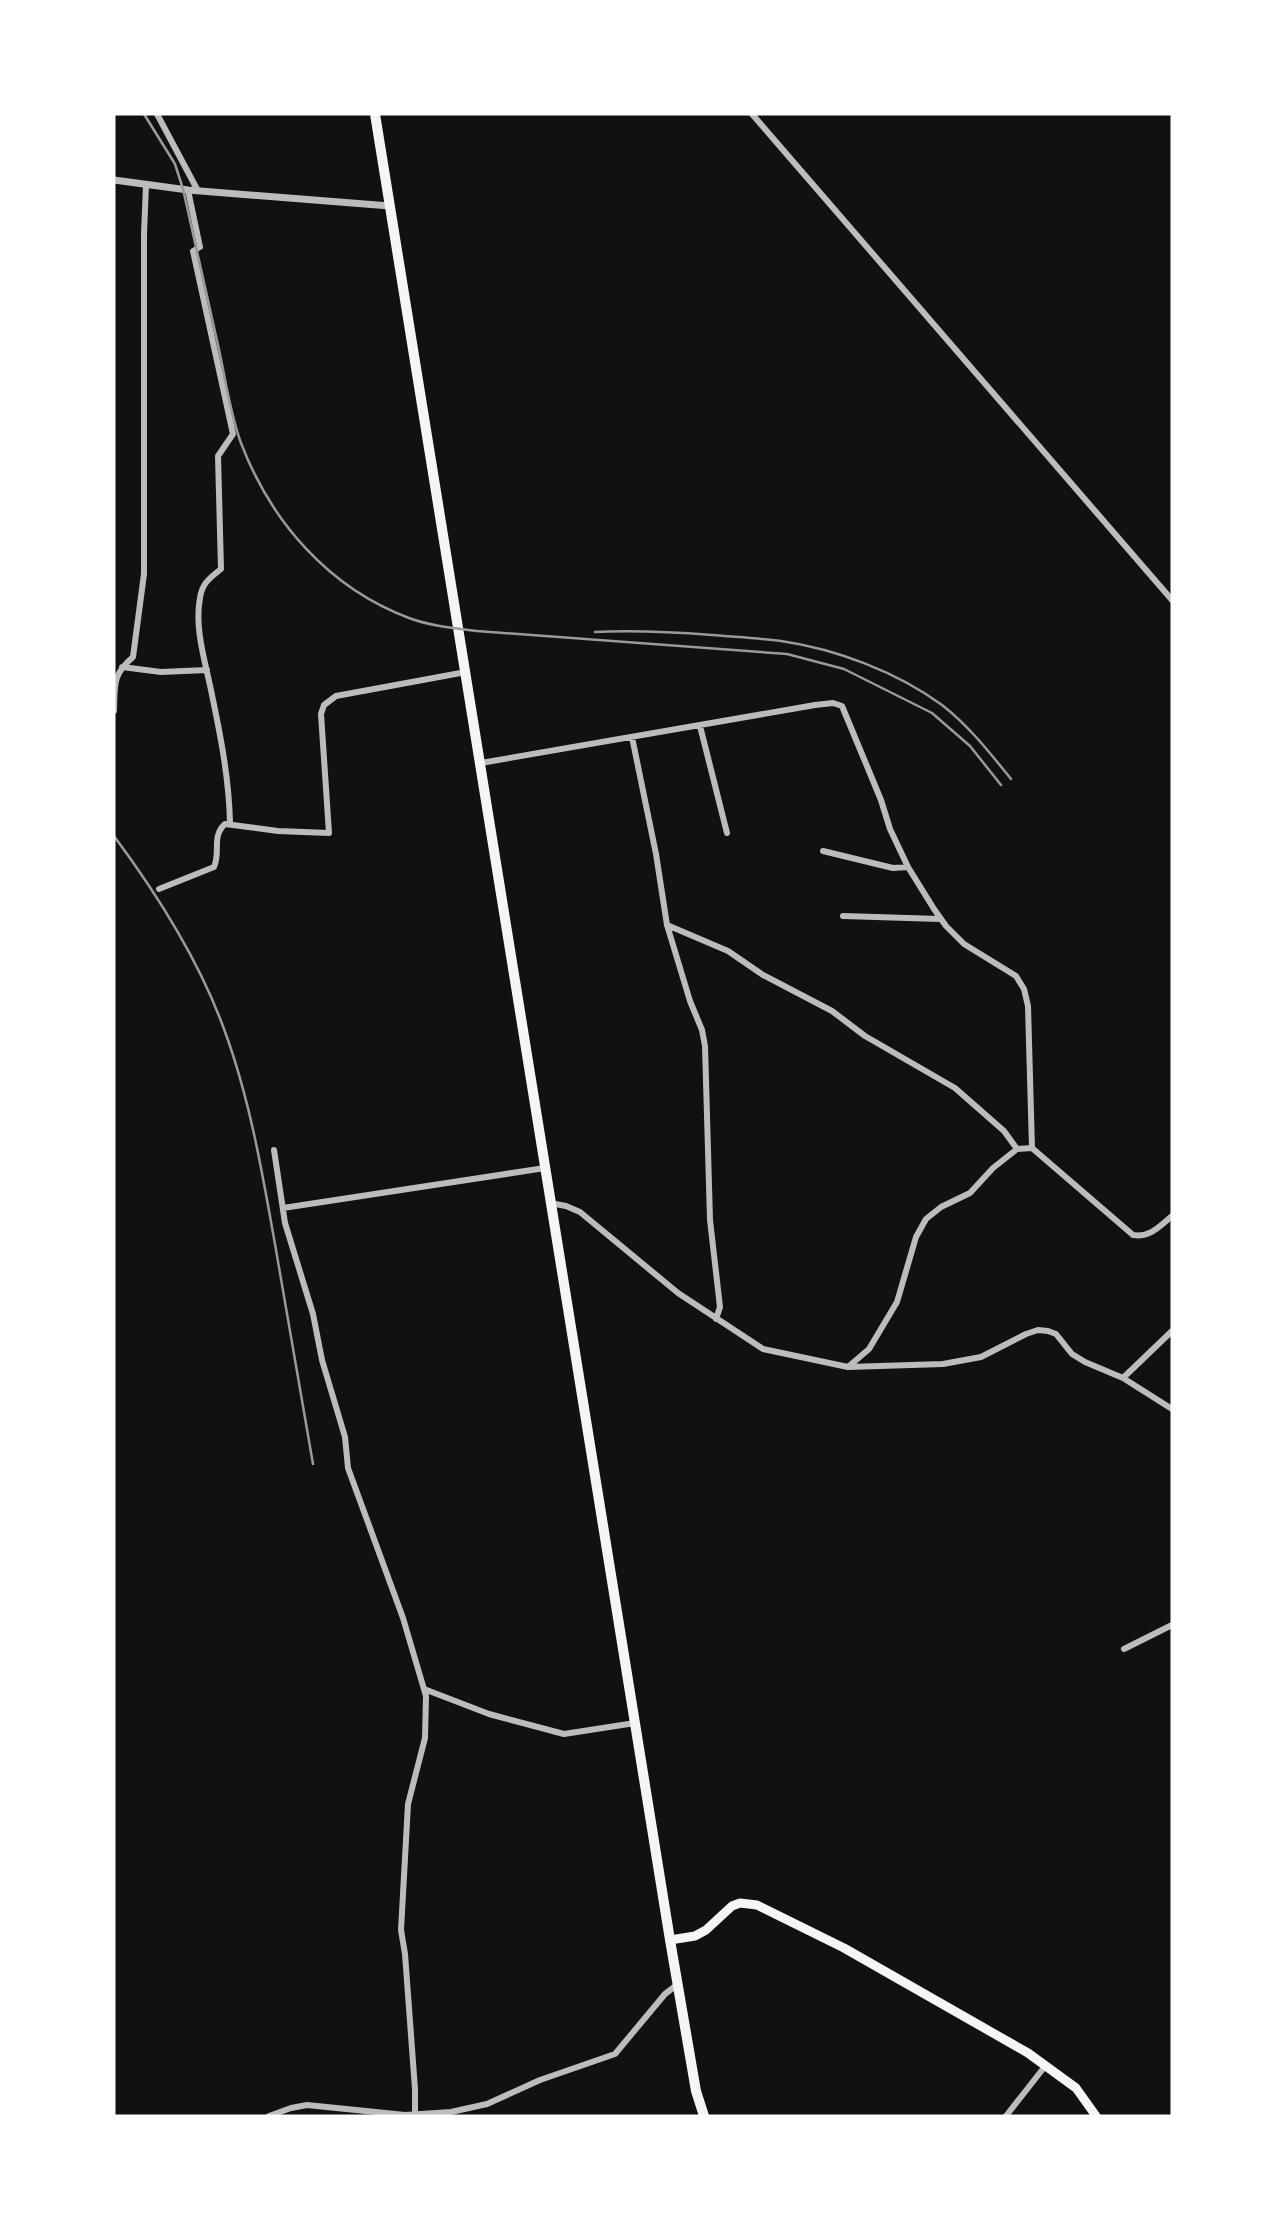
<svg xmlns="http://www.w3.org/2000/svg" width="1286" height="2230" viewBox="0 0 1286 2230" font-family="'Space Grotesk',sans-serif">
  <style>
    .lines { fill: none; stroke-linecap: round; stroke-linejoin: round }
    .minor { stroke: #bcbcbc; stroke-width: 6 }
    .tertiary { stroke: #bcbcbc; stroke-width: 7 }
    .secondary { stroke: #f5f5f5; stroke-width: 9 }
    .primary { stroke: #f5f5f5; stroke-width: 10 }
    .rail { stroke: #9a9a9a; stroke-width: 2.5 }
  </style>
  <rect width="100%" height="100%" fill="#111"/>
  <g class="lines">
    <path class="minor" d="M 157,114 L 198,191
      M 752,114 L 1172,600
      M 188,190 L 200,247 L 193,251 L 233,434 L 218,456 L 221,569 C 210,578 202,583 200,598 C 194,629 206,664 212,695 C 221,738 229,779 230,823
      M 122,667 L 161,672 L 207,670
      M 114,711 C 115,685 112,675 133,657 L 144,574 L 144,234 L 146,185
      M 700,726 L 727,833
      M 632,737 L 656,854 L 667,925 L 690,1001 L 702,1030 L 705,1046 L 710,1220 L 720,1307 L 716,1319
      M 481,763 L 815,705 L 833,703 L 842,706 L 881,800 L 890,829 L 908,867 L 934,909 L 946,926 L 964,944 L 1016,976 L 1024,989 L 1028,1006 L 1032,1148 L 1133,1235 C 1150,1238 1161,1225 1172,1216
      M 823,851 L 893,868 L 908,867
      M 159,889 L 214,867 C 221,852 211,837 225,824 L 278,831 L 329,833 L 321,714 L 324,705 L 336,696 L 466,672
      M 843,916 L 940,919
      M 667,925 L 728,951 L 763,975 L 832,1011 L 865,1036 L 955,1088 L 1004,1131 L 1017,1149
      M 274,1150 L 285,1223 L 313,1314 L 322,1360 L 345,1437 L 348,1468 L 403,1618 L 426,1696 L 425,1738 L 408,1804 L 401,1930 L 405,1954 L 415,2089 L 415,2115
      M 550,1203 L 566,1206 L 580,1212 L 678,1293 L 763,1349 L 848,1367 L 943,1364 L 981,1357 L 1026,1334 L 1038,1330 L 1048,1331 L 1056,1334 L 1072,1354 L 1085,1362 L 1123,1378 L 1172,1409
      M 283,1208 L 545,1168
      M 848,1367 L 869,1349 L 897,1302 L 916,1237 L 926,1219 L 941,1207 L 970,1193 L 993,1168 L 1017,1149 L 1032,1148
      M 1123,1378 L 1172,1331
      M 1124,1649 L 1172,1625
      M 424,1689 L 489,1714 L 564,1734 L 635,1723
      M 269,2116 L 291,2108 L 307,2105 L 405,2115 L 451,2112 L 487,2104 L 540,2080 L 615,2054 L 665,1994 L 678,1984
      M 1006,2116 L 1046,2065"/>
    <path class="tertiary" d="M 114,180 L 188,190 L 390,206"/>
    <path class="secondary" d="M 670,1940 L 695,1936 L 706,1930 L 732,1906 L 740,1903 L 757,1905 L 844,1948 L 1028,2053 L 1076,2088 L 1096,2116"/>
    <path class="primary" d="M 375,114 L 670,1940 L 696,2091 L 704,2116"/>
    <path class="rail" d="M 144,114 L 175,164 L 183,189 C 195,241 206,293 218,345 C 225,376 230,414 241,443 C 271,522 329,588 409,618 C 430,626 454,628 477,631 L 787,654 L 844,669 L 932,713 L 970,746 L 1001,785
      M 595,632 C 635,630 673,632 712,635 C 735,637 758,638 781,641 C 836,649 897,672 942,705 C 969,726 990,753 1011,779
      M 114,836 C 157,894 199,960 224,1029 C 250,1099 263,1176 276,1250 C 288,1321 301,1393 313,1464"/>
  </g>
  <rect width="1286" height="2230" fill="none" stroke="#ffffff" stroke-width="231"/>
</svg>
